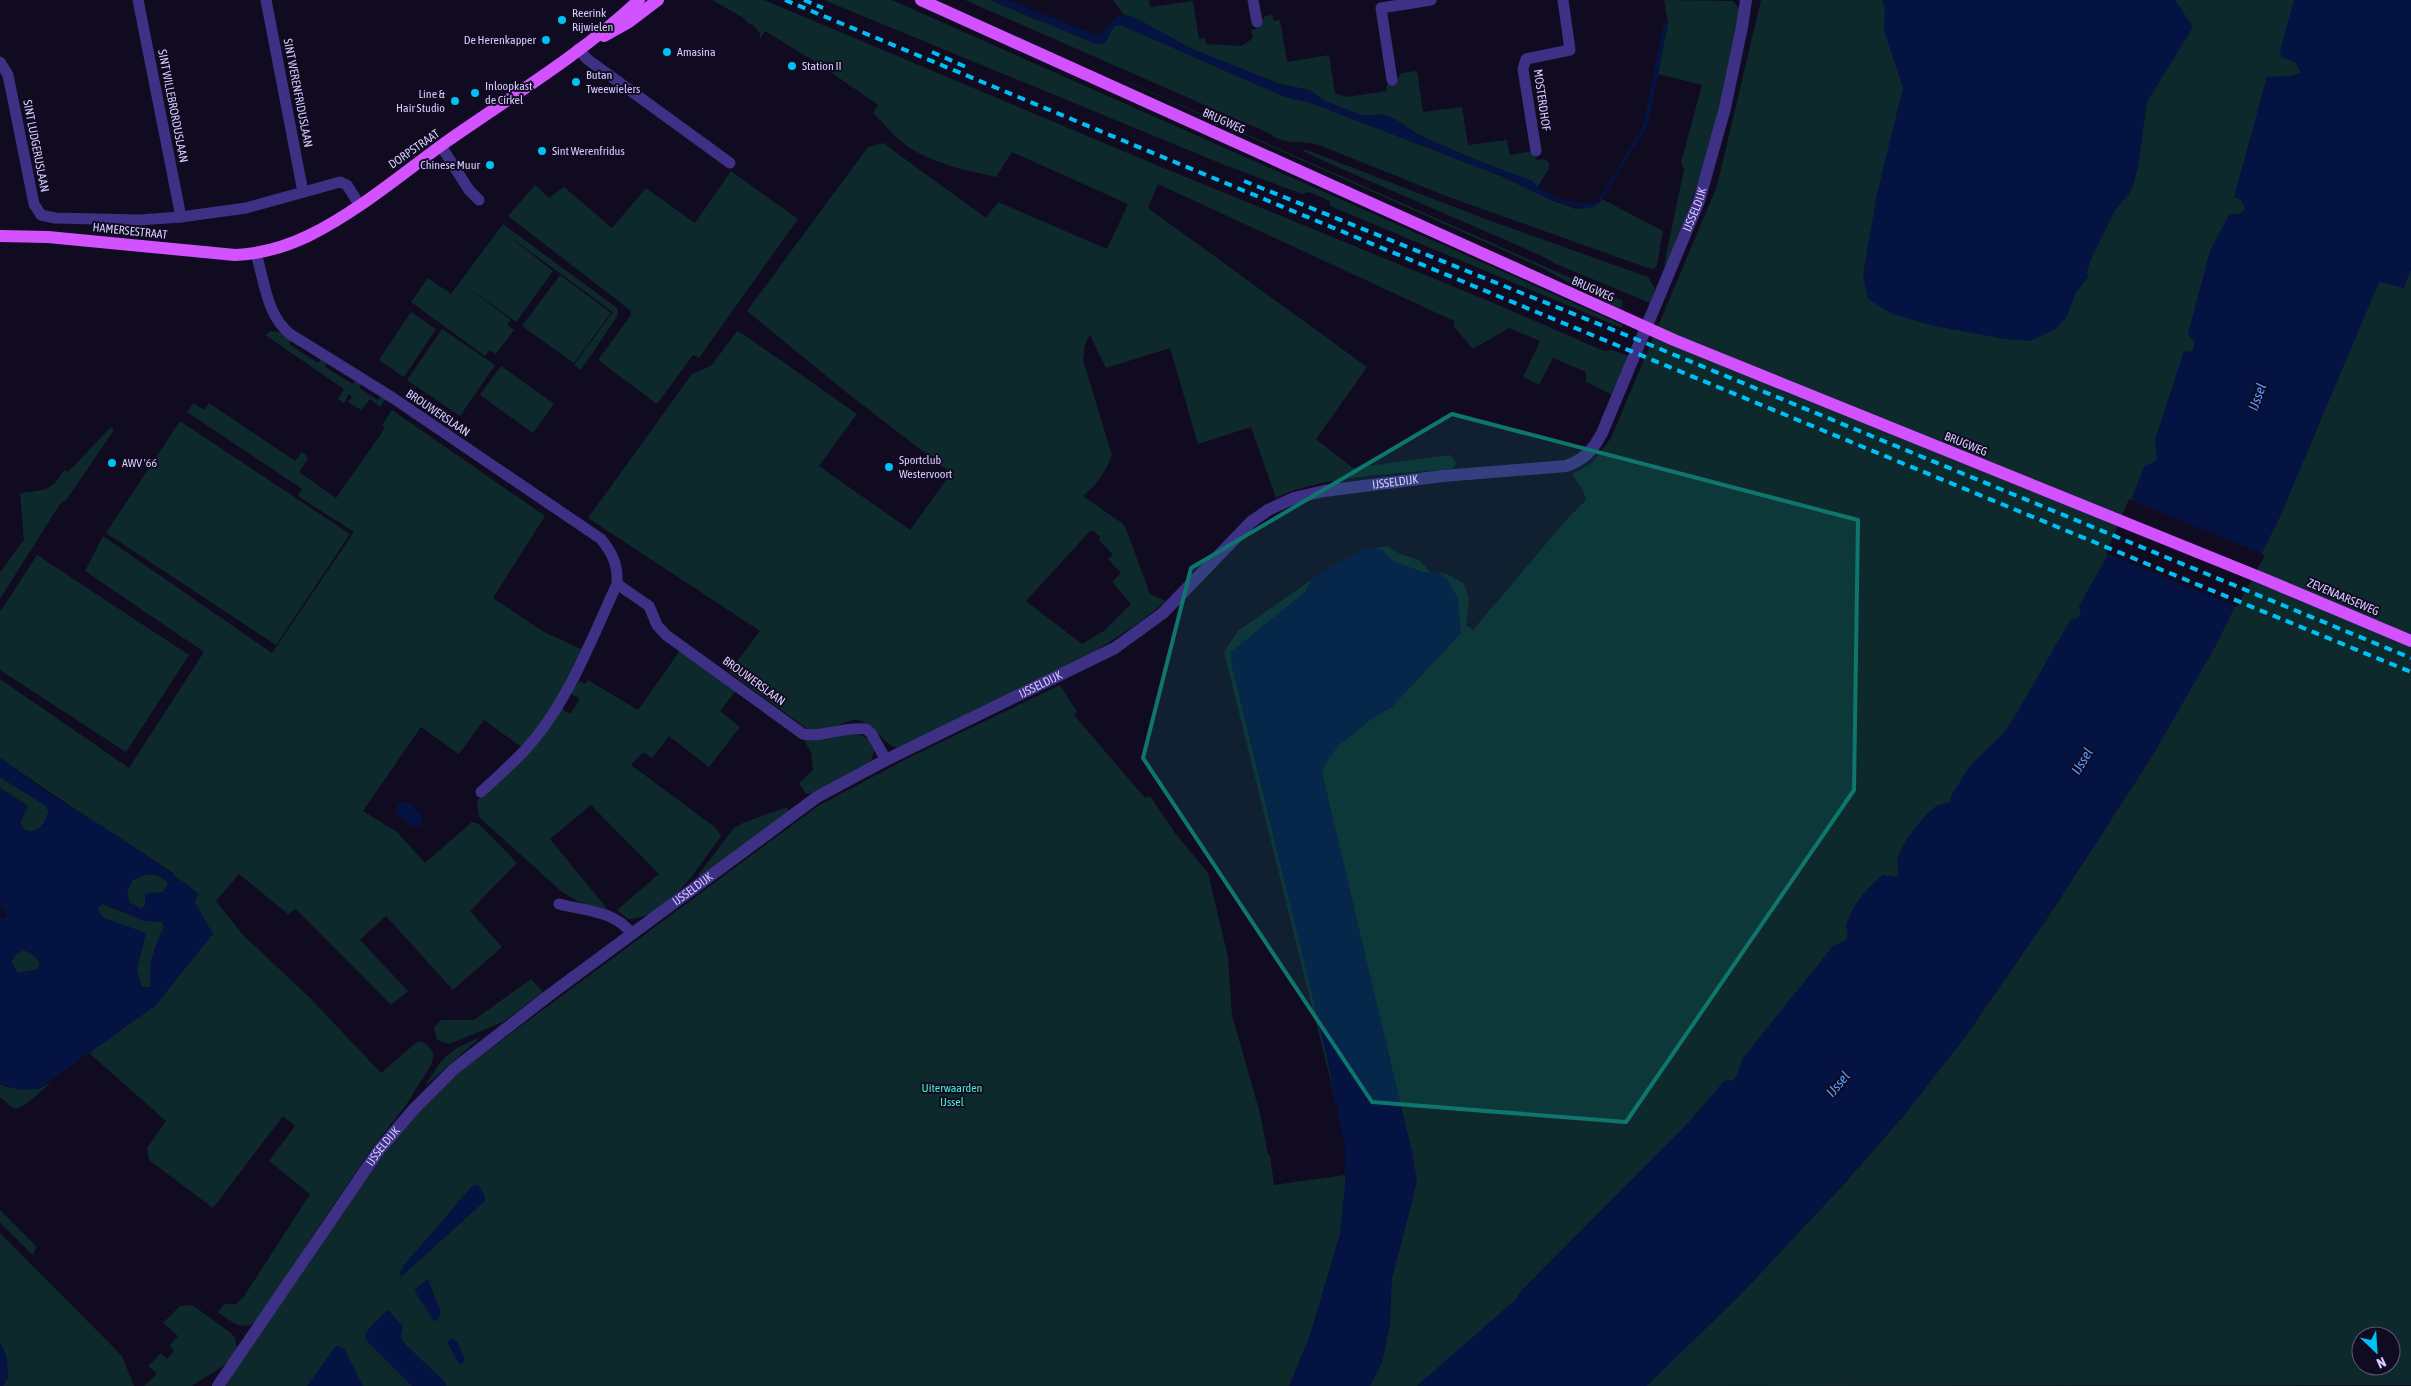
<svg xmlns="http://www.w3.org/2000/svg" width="2411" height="1386" font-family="'Asap Condensed',sans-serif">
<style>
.green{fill:#0d292c;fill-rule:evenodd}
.water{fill:#041341;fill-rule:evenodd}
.pier{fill:#110b21}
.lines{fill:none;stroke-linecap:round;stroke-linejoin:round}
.minor{stroke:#3e3185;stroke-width:11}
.tertiary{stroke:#3e3185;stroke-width:12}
.primary{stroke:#d252ff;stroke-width:12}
.rail{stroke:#00c1f6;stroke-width:4;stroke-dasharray:8 6;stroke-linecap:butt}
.marked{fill:#0f766e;fill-opacity:0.2;stroke:#0f766e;stroke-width:4;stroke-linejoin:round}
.poi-dot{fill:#00c1f6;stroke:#110b21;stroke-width:2}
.labels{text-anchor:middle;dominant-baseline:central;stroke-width:4;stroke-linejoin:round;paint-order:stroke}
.poi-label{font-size:12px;fill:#d7cbff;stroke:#110b21;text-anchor:start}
.street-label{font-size:12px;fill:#d7cbff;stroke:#110b21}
.park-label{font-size:12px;fill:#4cebd5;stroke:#110b21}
.water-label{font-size:14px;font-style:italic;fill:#599fff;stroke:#110b21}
</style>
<rect width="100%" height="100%" fill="#110b21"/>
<g class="green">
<path d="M712,0H764L1154,164L1491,302L1604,351L1613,350L1628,356L1613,395L1586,382V372L1553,358L1539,385L1523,377L1540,341L1509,328L1473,349L1454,327V321L1158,184L1148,208L1367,367L1316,439L1353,468L1450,455L1456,462L1453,469C1405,473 1317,476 1276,498L1251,427L1198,444L1170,348L1106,368L1090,335L1085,344L1083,360L1112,455C1106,472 1097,484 1083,496L1122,523L1126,529L1150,594L1166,601C1091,665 987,705 898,748C882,745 875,722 857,720C848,719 838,727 828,729C822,730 815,730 809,730L729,672L760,631L588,518L692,374L712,365L737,331L746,336L857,414L819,466L910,530L951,473L847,393L747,311L868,147L883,143L986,218L998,202L1107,249L1128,204L1012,152L996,177C965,170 929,163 903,143C892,134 883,122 873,113L878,105L822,66L765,31L760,39V33L753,25L749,24L742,17ZM1091,530L1100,536L1099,540L1113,555L1108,559L1121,573L1112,582L1131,604L1105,630L1082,644L1026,601Z"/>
<polygon points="824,0 892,0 1623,325 1622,328 1330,206 1330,201 1309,192 1302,194 1227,166"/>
<path d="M965,0H990L1040,21L1106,38L1114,25H1121L1285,97L1311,103L1501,176L1551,200L1576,209L1600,202L1602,199L1663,231L1657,265L1654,269L1648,268L1446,196L1319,145C1301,140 1289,145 1272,136L1273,135Z"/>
<polygon points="1113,0 1149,0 1150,7 1193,1 1199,39 1205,38 1206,44 1242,46 1253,38 1251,30 1256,29 1265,16 1272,15 1274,21 1280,20 1287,62 1329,55 1335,93 1347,97 1387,91 1386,85 1395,84 1401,73 1417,71 1423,112 1462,107 1468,145 1507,140 1510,155 1534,151 1536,160 1545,159 1549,163 1549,168 1537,188 1532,181 1487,165 1417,134 1395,119 1379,114 1368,116 1360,115 1327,102 1309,90 1280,84 1192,49 1137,19 1124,15"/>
<path d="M1664,0L1733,1L1740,10C1729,82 1709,156 1683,225C1678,238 1674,256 1664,266L1684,169L1681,163L1702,85L1658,74L1668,22Z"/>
<polygon points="1761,0 2325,0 2254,216 2158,461 2134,494 2114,544 2081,613 2019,716 1958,794 1910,873 1749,1069 1434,1386 225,1386 383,1155 415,1114 455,1075 818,806 910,757 1060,685 1077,712 1074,715 1145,798 1150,796 1175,833 1208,873 1228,957 1232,1015 1261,1117 1268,1155 1270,1155 1274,1185 1352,1174 1347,1147 1224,652 1238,631 1311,580 1366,550 1388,546 1400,554 1419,560 1430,572 1447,574 1463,583 1467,591 1469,601 1466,625 1473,630 1567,519 1586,500 1583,490 1572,474 1592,463 1611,438 1717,186"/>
<polygon points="984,18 1623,301 1622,307 1618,306 1625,312 1536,265"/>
<polygon points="1304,149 1488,220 1648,277 1655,289 1650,303 1556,264 1542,256 1326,162 1303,151"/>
<polygon points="731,171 798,219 699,358 693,355 657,404 598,360 631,315 630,310 508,216 535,185 549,198 564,187 612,228 646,188 695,223"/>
<path d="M2411,184V1385L1646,1386L1740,1295L1843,1185L1904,1115L1965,1037L2052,911L2154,753ZM2361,1336H2391V1366H2361Z"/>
<polygon points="503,224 617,308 618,315 581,370 574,365 613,312 502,231 553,271 516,322 463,284 511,320 507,325 514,330 496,354 490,350 485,356 411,302 428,278 451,294"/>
<polygon points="560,275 611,313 574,363 522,326"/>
<polygon points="411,312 436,329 404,377 379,360"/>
<polygon points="442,329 495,365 460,416 407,380"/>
<polygon points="271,331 279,332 291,340 289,344 318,363 321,360 327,364 325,367 353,384 355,381 361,384 359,388 378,400 381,397 385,399 373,419 380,407 370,399 361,410 348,402 352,397 349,394 344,403 338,399 344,389 265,335"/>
<polygon points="501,366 554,404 533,433 480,395"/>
<path d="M194,403L204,410L209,403L295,461L302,452L307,456L306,458L308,459L299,472L336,498L385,428L382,425L392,410L545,516L493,598L544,632L583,650L555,704L523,748L484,720L459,754L421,727L363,811L397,832L425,863L472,822L479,824L517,863L470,911L502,947L453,990L386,916L360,940L408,991L391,1005L296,909L288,914L239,874L216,901L243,935L309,997L381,1073L418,1041L425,1043L431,1049L434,1055L431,1065L406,1105L372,1148L311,1238L262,1314C246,1335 235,1324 218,1312L224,1304H236L243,1298L310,1194L269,1161L295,1126L283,1116L213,1208L149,1160L147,1148L166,1121L89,1053L156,1005L173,873C115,835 57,798 0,758V679L129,768L204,652L85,571L103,536L272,653L354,532L298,496L302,489L187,412Z"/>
<polygon points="180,421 350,534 276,645 106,533"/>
<path d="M111,427L114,430L67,499L60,504L0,599V572L24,540L20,493C43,490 52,492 64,470L68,472Z"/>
<polygon points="37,555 189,655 126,752 0,670 0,612"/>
<path d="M681,649L737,689L720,711L740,727L709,767L669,736L652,758L643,752L631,765L716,828L721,836C699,865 670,918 628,919L617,910L659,874L591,805L550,839L609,911L605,912L577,901L561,891L479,817L477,801L559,707L570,714L580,699L570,693L580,681L585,684L588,680L638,710Z"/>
<polygon points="856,733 868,739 874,750 871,762 812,793 806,794 799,783 813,770 811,753 804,739 820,740"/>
<path d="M0,777L45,805L49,811C46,823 34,839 21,827L20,823L28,806L0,788Z"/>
<polygon points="787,807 788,811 700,877 698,875 734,828 743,823"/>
<path d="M142,875C152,874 164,874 168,885L163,892L151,894L145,906L141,909L129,902L127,891L133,880Z"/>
<path d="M102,904L147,921L162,922L164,927C154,949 149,962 151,987H141L137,969L145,933L103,918L97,908Z"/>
<path d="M23,950C31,952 35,956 40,963L39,969L18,973L11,962L15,955Z"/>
<polygon points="531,979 543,992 503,1022 449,1044 437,1040 434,1027 441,1020 474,1020"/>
<path d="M481,1037L425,1086C444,1055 447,1051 481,1037Z"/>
<path d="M53,1081C45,1087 22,1112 13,1108C8,1105 4,1100 0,1097V1084L5,1087L39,1089Z"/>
<polygon points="0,1210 36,1246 33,1255 0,1223"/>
<polygon points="0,1233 122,1356 134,1386 3,1386 8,1377 0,1342"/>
<polygon points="186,1305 194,1306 232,1334 235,1338 237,1350 226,1364 192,1386 144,1386 157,1374 148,1366 161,1353 167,1359 174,1351 170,1346 178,1336 163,1323 179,1307"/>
</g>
<g class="water">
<path d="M991,0H1008L1099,36C1111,28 1109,12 1131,16L1192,49L1280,84L1309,90L1327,102L1360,115H1385L1395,119L1417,134L1451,150L1532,181C1544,196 1579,208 1598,201L1643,126L1664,22H1668L1649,120L1645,130L1600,202L1594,207L1583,209L1551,200L1501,176L1311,103L1285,97L1121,25L1114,26L1105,43L1096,44Z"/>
<polygon points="1882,0 2175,0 2193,27 2147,102 2138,167 2134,183 2129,194 2115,210 2091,259 2087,271 2088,277 2076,292 2066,318 2054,330 2029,341 2005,339 1934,326 1892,314 1868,299 1863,275 1877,194 1903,88 1884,30 1885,8"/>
<path d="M2294,0H2411V269L2404,288L2379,282L2279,519L2215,647L2154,753L2052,911L1965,1037L1904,1115L1843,1185L1740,1295L1646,1386H1417L1515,1300L1522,1290L1687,1124L1724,1081L1733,1080L1736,1077L1743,1058L1833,946C1837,944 1845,942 1847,938C1849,934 1845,928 1847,923C1854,903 1867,887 1883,875L1896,877L1899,874L1897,859L1906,840L1923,818L1936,806L1950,802L1952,794L1970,766L2002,735L2015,716L2071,619L2078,618L2081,613L2079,606L2114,544L2144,467L2157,460L2155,440L2184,351L2192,352L2195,342L2188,334L2210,251L2229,215L2242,213L2245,209L2241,200L2234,197L2267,77L2290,76L2301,73L2295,62L2281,57L2280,51Z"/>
<polygon points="1368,547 1383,550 1393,561 1423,572 1439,573 1448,580 1458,599 1461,633 1392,707 1373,718 1338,746 1326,763 1322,772 1413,1156 1417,1182 1392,1279 1390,1324 1382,1363 1370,1386 1289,1386 1310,1335 1340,1234 1345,1184 1345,1149 1326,1053 1232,667 1231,652 1305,592 1313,577"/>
<path d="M0,758C22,773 43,791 66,804C112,832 157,861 199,894L195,902L213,934L156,1005L39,1089L21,1090L0,1084V918H4L6,915L0,904V788L28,807L20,823L25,830C38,835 46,822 49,811L45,805L0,777ZM147,874C156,875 166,875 168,885L163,892L145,894V906L141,909L129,902L127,891L133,880ZM102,904L114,907L140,920L162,922L164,927C152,953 150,959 150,987H141L137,969L146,933L103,918L97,908ZM23,950C31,952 35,956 40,963L39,969L18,973L11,962L15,955Z"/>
<path d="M403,802C414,802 424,816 421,826H413L396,813L397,806Z"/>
<polygon points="478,1185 485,1196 485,1201 401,1277 400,1272 404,1265 472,1186"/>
<polygon points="428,1279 441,1312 438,1320 434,1321 414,1290"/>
<polygon points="386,1311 389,1311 403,1326 401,1336 402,1341 446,1383 446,1386 412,1386 368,1342 365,1336 367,1331"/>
<polygon points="453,1338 458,1343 465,1360 461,1364 459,1364 447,1342"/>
<path d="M0,1342C8,1355 11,1373 3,1386H0Z"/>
<polygon points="336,1346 344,1348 363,1386 307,1386"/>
</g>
<polygon class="pier" points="2129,499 2265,555 2237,607 2106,553"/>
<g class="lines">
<g class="minor">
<polyline points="138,0 181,217"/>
<polyline points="266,0 303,192"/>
<polyline points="1253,0 1257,22"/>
<polyline points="578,49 587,59 730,163"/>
<polyline points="0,62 8,75 34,204 41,215 55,218 139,220 181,217 246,208 340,182 347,185 359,204"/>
<polyline points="1392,80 1381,8 1431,0"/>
<polyline points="441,146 469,190 479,200"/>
<polyline points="1536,151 1523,69 1526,59 1570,50 1563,0"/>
<path d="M256,254C265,282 266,314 290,334L393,398L601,539C613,554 618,565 617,584L649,606L657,625L666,635L803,734C824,738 844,726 866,729L871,733L886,760"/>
<path d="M481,792C496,778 512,764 526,749C568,703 591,640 617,584"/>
<path d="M559,904C585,911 614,910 632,934"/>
</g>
<path class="tertiary" id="s1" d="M218,1386L379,1150L414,1109L454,1069L548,996L817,797L886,760L1115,648L1163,613L1251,522L1268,510L1294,498L1324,491L1443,476L1566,466C1584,460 1593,450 1602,433L1699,201L1725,108L1742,27L1746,0"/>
<g class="primary">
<polyline points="921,0 1674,340 2264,579 2411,641"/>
<polyline points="604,36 629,22 658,0"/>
<path d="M0,236L48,237L235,255C260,254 285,247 308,236C356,213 403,173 446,142C510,97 582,54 639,0"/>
</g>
<g class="rail">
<path d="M785,0C1326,225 1868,450 2411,672"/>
<polyline points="804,0 823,8"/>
<polyline points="932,52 966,67"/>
<polyline points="1244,181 1648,344 2411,658"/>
</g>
</g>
<path class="marked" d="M1452,414L1858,520L1854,790L1626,1122L1372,1102L1143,758L1191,568Z"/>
<g class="poi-dot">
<circle cx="562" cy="20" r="5"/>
<circle cx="546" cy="40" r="5"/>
<circle cx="667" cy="52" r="5"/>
<circle cx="792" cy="66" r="5"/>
<circle cx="576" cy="82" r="5"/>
<circle cx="475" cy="93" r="5"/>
<circle cx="455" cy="101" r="5"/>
<circle cx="542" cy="151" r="5"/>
<circle cx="490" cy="165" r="5"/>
<circle cx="112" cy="463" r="5"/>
<circle cx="889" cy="467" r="5"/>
</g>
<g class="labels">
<g class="poi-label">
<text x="572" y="13">Reerink<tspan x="572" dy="14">Rijwielen</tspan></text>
<text x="536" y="40" text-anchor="end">De Herenkapper</text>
<text x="677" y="52">Amasina</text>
<text x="802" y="66">Station II</text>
<text x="586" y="75">Butan<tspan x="586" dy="14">Tweewielers</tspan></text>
<text x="485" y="86">Inloopkast<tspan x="485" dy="14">de Cirkel</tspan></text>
<text x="445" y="94" text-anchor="end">Line &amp;<tspan x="445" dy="14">Hair Studio</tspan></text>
<text x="552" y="151">Sint Werenfridus</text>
<text x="480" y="165" text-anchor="end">Chinese Muur</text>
<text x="899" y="460">Sportclub<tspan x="899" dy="14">Westervoort</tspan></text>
<text x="122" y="463">AWV '66</text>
</g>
<g class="street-label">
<text transform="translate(298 93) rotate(79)">SINT WERENFRIDUSLAAN</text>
<text transform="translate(1542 100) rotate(82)">MOSTERDHOF</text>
<text transform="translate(173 106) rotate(79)">SINT WILLEBRORDUSLAAN</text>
<text transform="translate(1224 121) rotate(24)">BRUGWEG</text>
<text transform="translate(36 146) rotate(79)">SINT LUDGERUSLAAN</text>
<text transform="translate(414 149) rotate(-35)">DORPSTRAAT</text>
<text stroke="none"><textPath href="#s1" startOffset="1985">IJSSELDIJK</textPath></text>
<text transform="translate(130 231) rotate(6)">HAMERSESTRAAT</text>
<text transform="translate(1593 289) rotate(24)">BRUGWEG</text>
<text transform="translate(438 413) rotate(34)">BROUWERSLAAN</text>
<text transform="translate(1966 444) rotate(22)">BRUGWEG</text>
<text stroke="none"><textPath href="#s1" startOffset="1521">IJSSELDIJK</textPath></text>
<text transform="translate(2343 597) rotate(23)">ZEVENAARSEWEG</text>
<text transform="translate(754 681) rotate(36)">BROUWERSLAAN</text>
<text stroke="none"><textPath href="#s1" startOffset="1100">IJSSELDIJK</textPath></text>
<text stroke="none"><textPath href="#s1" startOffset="695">IJSSELDIJK</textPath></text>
<text stroke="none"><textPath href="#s1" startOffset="291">IJSSELDIJK</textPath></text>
</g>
<g class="park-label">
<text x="952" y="1088">Uiterwaarden<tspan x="952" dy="14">IJssel</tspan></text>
</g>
<g class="water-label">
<text transform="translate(2257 397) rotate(-70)">IJssel</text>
<text transform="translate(2082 761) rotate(-59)">IJssel</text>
<text transform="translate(1838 1084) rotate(-50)">IJssel</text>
</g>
</g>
<g transform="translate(2376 1351) rotate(155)"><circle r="24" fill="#110b21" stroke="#60587a"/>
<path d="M0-4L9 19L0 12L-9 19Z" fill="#00c1f6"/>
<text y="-8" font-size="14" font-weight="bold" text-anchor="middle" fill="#d7cbff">N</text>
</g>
</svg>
